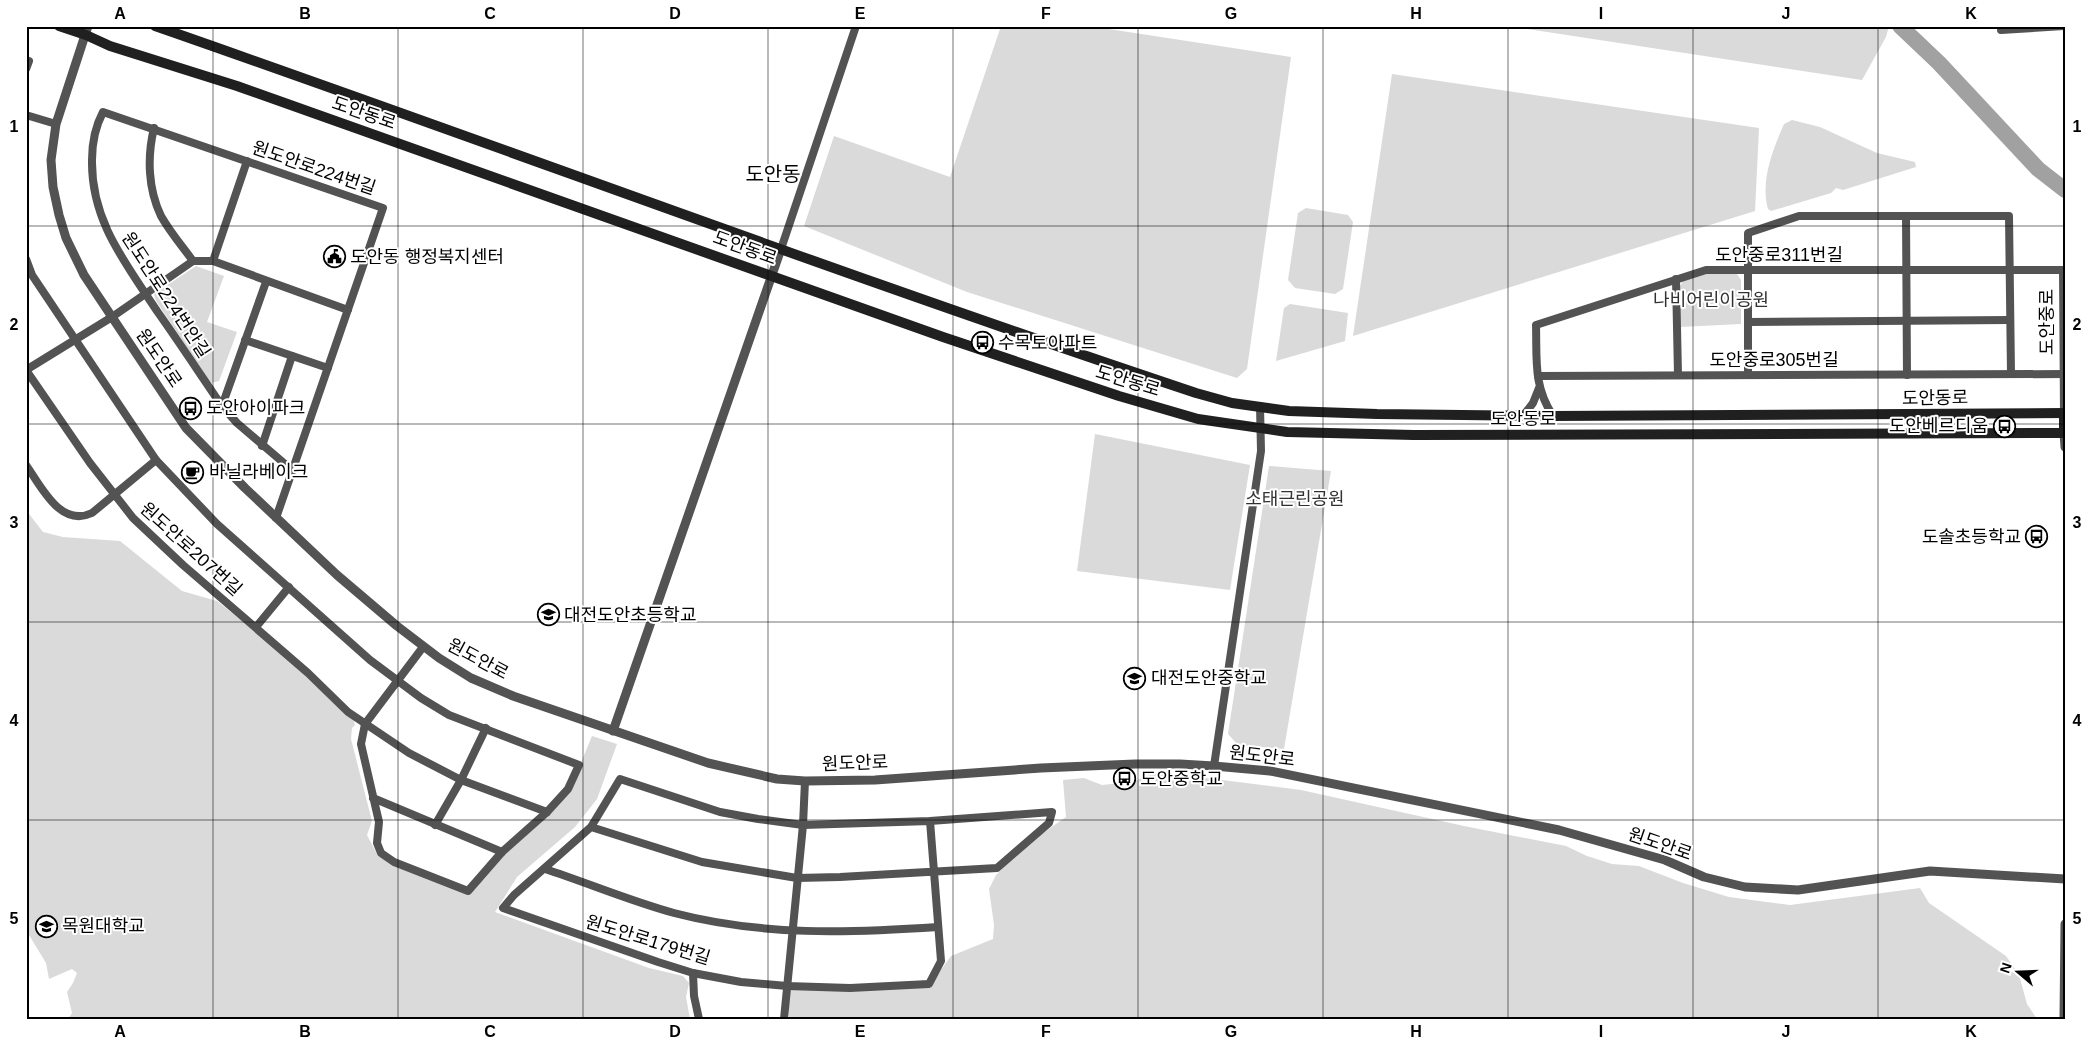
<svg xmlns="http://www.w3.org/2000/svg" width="2091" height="1045" font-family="Arial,'Noto Sans KR',sans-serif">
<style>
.green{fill:#dadada}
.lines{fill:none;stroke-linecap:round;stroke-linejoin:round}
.river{stroke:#a1a1a1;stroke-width:16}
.minor{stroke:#535353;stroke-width:8}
.tertiary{stroke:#535353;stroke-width:9}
.secondary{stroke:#202020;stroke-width:10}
.grid{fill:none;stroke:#000;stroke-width:1;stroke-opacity:0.55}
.labels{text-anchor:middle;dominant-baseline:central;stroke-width:4;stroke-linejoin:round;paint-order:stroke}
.street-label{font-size:18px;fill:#000;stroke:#fff}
.poi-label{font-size:18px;fill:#000;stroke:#fff;text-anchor:start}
.park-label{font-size:18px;fill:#313131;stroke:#fff}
.quarter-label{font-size:20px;fill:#000;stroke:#fff}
.neatline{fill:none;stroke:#000;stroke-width:2}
.grid-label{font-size:16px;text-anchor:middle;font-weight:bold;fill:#000}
</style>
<rect width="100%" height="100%" fill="#fff"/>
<g class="green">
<polygon points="1001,26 1089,26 1291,57 1247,369 1237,378 967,292 804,226 834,136 950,177"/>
<polygon points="1507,26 1889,26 1886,37 1862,80"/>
<polygon points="1392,74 1759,128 1755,211 1353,336"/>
<path d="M1792,120L1820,127L1877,153L1915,162L1916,167L1843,190L1836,188L1831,193L1771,211L1768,209C1760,181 1773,149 1784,124Z"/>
<polygon points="1306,208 1348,215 1353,222 1343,289 1335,294 1295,288 1288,280 1298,213"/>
<polygon points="196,266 224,276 207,322 237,332 219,381 211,383 156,301 154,294"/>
<polygon points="1706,274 1737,274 1741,280 1741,324 1680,327 1680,286 1683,281"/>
<polygon points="1290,304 1348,313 1345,341 1276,361 1284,308"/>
<polygon points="1095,434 1250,465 1230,590 1077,571"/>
<polygon points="1269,466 1331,471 1284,749 1238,745 1228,734"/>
<polygon points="26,510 43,532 63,537 120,541 182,591 217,601 302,669 353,717 355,725 352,728 351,739 372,821 367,835 378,856 470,891 484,875 570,789 592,736 617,744 597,799 575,827 517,877 495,912 649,968 683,976 689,983 686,997 690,1019 68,1019 72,1013 67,992 73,983 77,973 72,969 49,979 46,963 26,930"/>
<polygon points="1158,772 1301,790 1464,826 1566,846 1587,856 1612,864 1639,866 1683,883 1729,897 1790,905 1920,888 1929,903 2006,956 2019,975 2027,1004 2037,1019 789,1019 789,992 794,988 860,987 928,980 930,985 951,956 993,939 994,925 989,889 996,875 1026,845 1066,817 1063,780 1084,778 1102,785 1132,782"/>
</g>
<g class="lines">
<polyline class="river" points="1900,26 1939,63 2038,169 2065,190"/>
<g class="minor">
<polyline points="2001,30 2064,26"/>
<polyline points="26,60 29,61 26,69"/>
<polyline points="26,115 56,124"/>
<path d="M154,128C147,157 148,189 161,216C170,232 182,246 193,261H213L348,310"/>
<polyline points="1906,216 1907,375"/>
<polyline points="781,249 856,26"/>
<polyline points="26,259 32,275 156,460 217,524 370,660 421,698 449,715 579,765 568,789 547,812 502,852 468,891 394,862 381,853 377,843 379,822 361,744 365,724 423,647"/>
<polyline points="213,261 247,161"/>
<polyline points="2063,270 2064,413"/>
<polyline points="1676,279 1678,375"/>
<polyline points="1748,322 2010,320"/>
<polyline points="245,340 328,368"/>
<polyline points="26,370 90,463 133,518 183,565 308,673 348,712 409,753 461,780 547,812"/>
<polyline points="26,370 112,317 193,261"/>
<polyline points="1748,375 1748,233 1799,216 2009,216 2011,374"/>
<polyline points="1538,376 2065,374"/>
<polyline points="222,406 266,282"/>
<polyline points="1523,416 1533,403 1539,388"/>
<path d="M1553,416C1533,386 1537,359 1536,325L1706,270H2065"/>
<polyline points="262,446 292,356"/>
<path d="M26,465C41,486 60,528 92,513L156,460"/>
<path d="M276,518L383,208L103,112C95,127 92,143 92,160C91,221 125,262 157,311C179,342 200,374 222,406L237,423L292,470"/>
<polyline points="256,627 289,587"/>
<polyline points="1214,766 1261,451 1260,406"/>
<polyline points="373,798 502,852"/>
<polyline points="435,825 461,780 486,728"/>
<polyline points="591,827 702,862 797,878 840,877 997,868 1049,823 1052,812 930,821 803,825 758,819 720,812 620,779 591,827 514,895 503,908 658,962 693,973 741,982 787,986 850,988 929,984 941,961 930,821"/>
<path d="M545,869C588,883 630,901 674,913C762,936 849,933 938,927"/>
<polyline points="693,973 694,996 699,1019"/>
<polyline points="784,1019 803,825 805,781"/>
</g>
<g class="tertiary">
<polyline points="88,26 56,124 51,160 53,187 59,215 66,238 84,275 186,428 245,488 337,575 397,626 439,658 471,678 513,696 708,763 777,779 805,781 875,780 1041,768 1135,764 1180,764 1214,766 1270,771 1559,830 1665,860 1704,877 1745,887 1798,890 1930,871 2065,879"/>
<polyline points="2064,433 2065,447"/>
<polyline points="613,731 781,249"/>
<polyline points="2064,1019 2065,924"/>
</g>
<g class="secondary">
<polyline points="59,26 86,35 110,46 237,86 943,337 1119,396 1198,419 1287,432 1414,435 2065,433"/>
<path d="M155,26C503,147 847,277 1196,393L1232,403L1289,411L1377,414L1553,416L2065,413"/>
<polyline points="2064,413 2064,433"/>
</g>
</g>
<path class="grid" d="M213,26V1019M398,26V1019M583,26V1019M768,26V1019M953,26V1019M1138,26V1019M1323,26V1019M1508,26V1019M1693,26V1019M1878,26V1019M26,226H2065M26,424H2065M26,622H2065M26,820H2065"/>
<defs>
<symbol id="civic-ring" viewBox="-11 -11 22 22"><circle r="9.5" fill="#fff" stroke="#000" stroke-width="1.5"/><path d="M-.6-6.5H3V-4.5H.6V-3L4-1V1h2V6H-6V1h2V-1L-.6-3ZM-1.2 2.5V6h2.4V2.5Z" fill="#000"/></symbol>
<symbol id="bus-ring" viewBox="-11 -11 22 22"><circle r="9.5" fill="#fff" stroke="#000" stroke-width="1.5"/><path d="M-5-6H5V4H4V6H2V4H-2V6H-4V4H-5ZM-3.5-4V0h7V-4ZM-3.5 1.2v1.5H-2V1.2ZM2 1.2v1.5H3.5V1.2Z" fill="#000"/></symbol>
<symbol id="cafe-ring" viewBox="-11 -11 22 22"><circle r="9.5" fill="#fff" stroke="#000" stroke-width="1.5"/><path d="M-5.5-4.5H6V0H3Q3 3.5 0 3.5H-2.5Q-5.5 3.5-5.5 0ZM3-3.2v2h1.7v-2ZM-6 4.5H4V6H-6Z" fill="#000"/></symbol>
<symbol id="school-ring" viewBox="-11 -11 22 22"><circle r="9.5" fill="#fff" stroke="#000" stroke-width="1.5"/><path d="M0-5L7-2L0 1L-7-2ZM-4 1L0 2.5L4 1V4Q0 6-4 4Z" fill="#000"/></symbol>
<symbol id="university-ring" viewBox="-11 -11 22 22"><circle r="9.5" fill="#fff" stroke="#000" stroke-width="1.5"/><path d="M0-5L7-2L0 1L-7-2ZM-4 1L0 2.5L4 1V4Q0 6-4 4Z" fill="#000"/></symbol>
</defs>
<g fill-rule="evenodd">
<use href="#civic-ring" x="322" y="244" width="25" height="25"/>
<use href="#bus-ring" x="970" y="330" width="25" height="25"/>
<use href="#bus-ring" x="178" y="396" width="25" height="25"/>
<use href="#bus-ring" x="1992" y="414" width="25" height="25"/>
<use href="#cafe-ring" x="180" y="460" width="25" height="25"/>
<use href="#bus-ring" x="2024" y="524" width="25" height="25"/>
<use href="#school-ring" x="536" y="602" width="25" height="25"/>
<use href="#school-ring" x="1122" y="666" width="25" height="25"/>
<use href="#bus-ring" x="1112" y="766" width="25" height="25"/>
<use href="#university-ring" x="34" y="914" width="25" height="25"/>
</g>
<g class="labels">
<g class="street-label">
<text transform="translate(364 113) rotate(19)">도안동로</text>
<text transform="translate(314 168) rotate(19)">원도안로224번길</text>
<text transform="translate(745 248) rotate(20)">도안동로</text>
<text x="1779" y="255">도안중로311번길</text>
<text transform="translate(166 295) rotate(57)">원도안로224번안길</text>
<text transform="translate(2047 322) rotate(-90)">도안중로</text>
<text transform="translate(159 358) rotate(56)">원도안로</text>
<text x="1774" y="360">도안중로305번길</text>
<text transform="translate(1128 381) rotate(17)">도안동로</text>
<text transform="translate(1935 398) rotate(-1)">도안동로</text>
<text x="1523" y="419">도안동로</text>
<text transform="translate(191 549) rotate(42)">원도안로207번길</text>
<text transform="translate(478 659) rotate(28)">원도안로</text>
<text transform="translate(1262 756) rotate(7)">원도안로</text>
<text transform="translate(855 763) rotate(-2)">원도안로</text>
<text transform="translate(1660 844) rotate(19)">원도안로</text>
<text transform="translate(648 940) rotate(17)">원도안로179번길</text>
</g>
<g class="poi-label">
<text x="350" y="257">도안동 행정복지센터</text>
<text x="998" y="343">수목토아파트</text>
<text x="206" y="408">도안아이파크</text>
<text x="1988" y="426" text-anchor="end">도안베르디움</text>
<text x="209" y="472">바닐라베이크</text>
<text x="2021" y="537" text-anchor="end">도솔초등학교</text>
<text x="564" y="615">대전도안초등학교</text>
<text x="1151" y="678">대전도안중학교</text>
<text x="1140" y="779">도안중학교</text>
<text x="62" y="926">목원대학교</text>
</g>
<g class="park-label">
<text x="1711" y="300">나비어린이공원</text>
<text x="1295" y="499">소태근린공원</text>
</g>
<g class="quarter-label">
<text x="773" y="174">도안동</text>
</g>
</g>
<rect width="2091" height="1045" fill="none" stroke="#ffffff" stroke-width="55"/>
<g transform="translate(2018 972) rotate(289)" stroke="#ffffff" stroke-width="4" paint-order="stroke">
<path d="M0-4L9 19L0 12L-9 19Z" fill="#000000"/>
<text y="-8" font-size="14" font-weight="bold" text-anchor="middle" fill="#000000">N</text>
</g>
<rect x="28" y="28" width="2036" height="990" class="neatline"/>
<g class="grid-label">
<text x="120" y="19">A</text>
<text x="305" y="19">B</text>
<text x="490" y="19">C</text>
<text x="675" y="19">D</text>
<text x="860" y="19">E</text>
<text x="1046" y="19">F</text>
<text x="1231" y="19">G</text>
<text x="1416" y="19">H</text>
<text x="1601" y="19">I</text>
<text x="1786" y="19">J</text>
<text x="1971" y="19">K</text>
<text x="14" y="132">1</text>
<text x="2077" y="132">1</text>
<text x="14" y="330">2</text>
<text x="2077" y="330">2</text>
<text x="14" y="528">3</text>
<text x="2077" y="528">3</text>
<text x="14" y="726">4</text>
<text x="2077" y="726">4</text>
<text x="14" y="924">5</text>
<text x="2077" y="924">5</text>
<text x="120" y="1037">A</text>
<text x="305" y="1037">B</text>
<text x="490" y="1037">C</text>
<text x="675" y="1037">D</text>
<text x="860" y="1037">E</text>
<text x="1046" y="1037">F</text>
<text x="1231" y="1037">G</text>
<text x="1416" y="1037">H</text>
<text x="1601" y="1037">I</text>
<text x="1786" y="1037">J</text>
<text x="1971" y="1037">K</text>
</g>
</svg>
